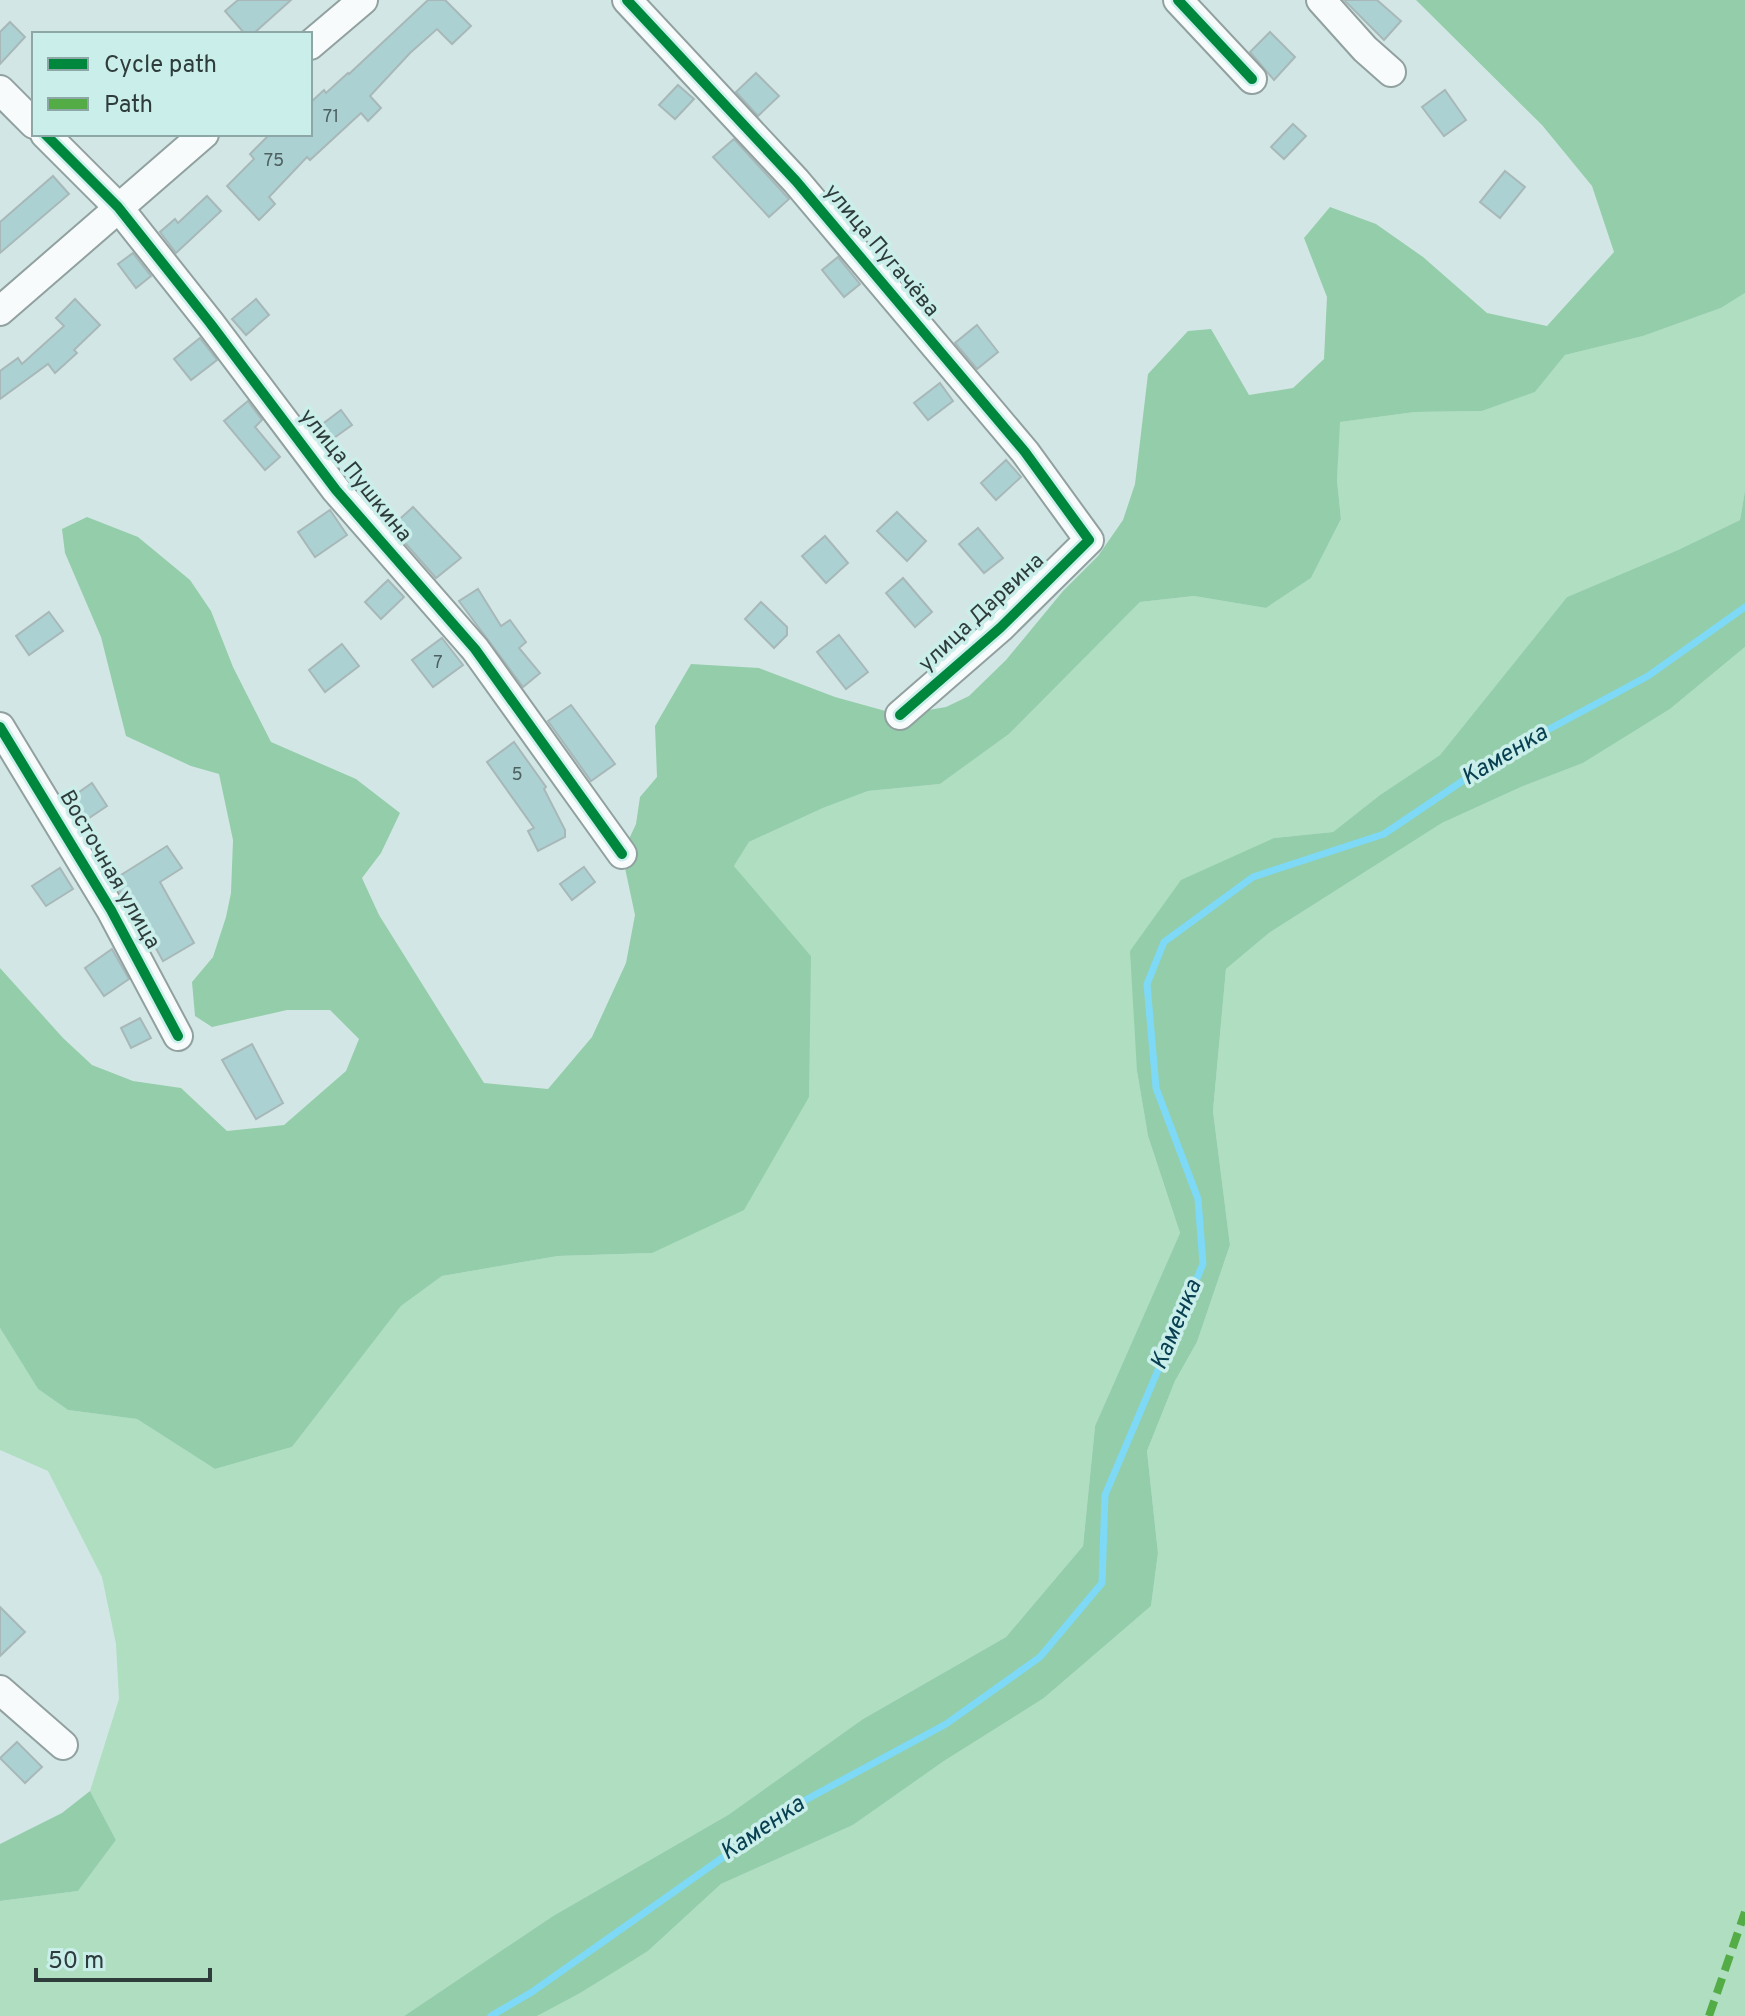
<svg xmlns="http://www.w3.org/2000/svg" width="1745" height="2016" font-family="Overpass,sans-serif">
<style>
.green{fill:#afdec1}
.forest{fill:#94cdaa}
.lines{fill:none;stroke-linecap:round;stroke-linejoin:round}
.stream{stroke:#7dd9f6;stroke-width:7}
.building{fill:#acd1d3;stroke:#a8b8b8;stroke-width:2}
.street-casing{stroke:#91a19f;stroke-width:32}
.street{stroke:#f8fbfb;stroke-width:28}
.quiet{stroke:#54ac46;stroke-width:8;stroke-dasharray:16 8;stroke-linecap:butt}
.cycleway-casing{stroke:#caefeb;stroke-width:15}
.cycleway{stroke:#00873e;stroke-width:10}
.labels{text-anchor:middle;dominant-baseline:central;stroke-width:7;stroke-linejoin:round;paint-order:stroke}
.number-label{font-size:18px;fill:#4e6161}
.street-label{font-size:22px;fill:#2e3c3b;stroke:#caefeb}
.water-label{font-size:24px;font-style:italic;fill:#084051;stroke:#caefeb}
</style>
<rect width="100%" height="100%" fill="#d2e7e5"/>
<g class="green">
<polygon points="1745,293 1745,491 1740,520 1678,550 1567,597 1440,755 1380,795 1333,832 1274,838 1137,1071 1148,1136 1180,1233 1095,1426 1083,1546 1006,1637 863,1719 728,1815 553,1916 404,2016 0,2016 0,1901 78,1891 116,1840 90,1791 119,1699 116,1644 102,1577 48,1471 0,1450 0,1328 38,1389 68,1410 137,1419 215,1469 292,1447 401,1306 442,1276 558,1256 652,1253 811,956 734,866 749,842 823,808 868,791 940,784 1009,734 1140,602 1194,596 1266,608 1311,578 1341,519 1337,480 1339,422 1415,412 1482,411 1535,392 1565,355 1643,336 1721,308"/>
<polygon points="1745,647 1745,2016 537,2016 648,1951 721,1884 853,1825 944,1761 1044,1698 1151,1606 1158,1553 1147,1451 1175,1381 1197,1342 1230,1245 1213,1111 1226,969 1269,933 1442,823 1521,787 1583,763 1670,709"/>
</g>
<g class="forest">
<polygon points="1416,0 1745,0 1745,293 1721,308 1643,336 1565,355 1535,392 1482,411 1415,412 1340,422 1337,480 1341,519 1311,578 1266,608 1194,596 1140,602 1009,734 940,784 868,791 823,808 749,842 734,866 811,956 809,1097 744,1210 652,1253 558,1256 442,1276 401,1306 292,1447 215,1469 137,1419 68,1410 38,1389 0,1328 0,968 63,1038 92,1065 133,1081 181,1088 227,1131 284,1125 346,1071 359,1039 330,1010 287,1010 212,1027 195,1016 192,982 213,957 226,917 231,893 233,840 219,774 191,766 126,736 101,637 65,553 62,529 87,517 138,537 190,580 211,611 233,667 271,742 356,779 400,813 381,853 362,878 379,915 484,1083 548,1089 592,1037 626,963 635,915 622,854 636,824 640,797 657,777 655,726 691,664 759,668 835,697 900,715 946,707 969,696 1006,660 1063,591 1098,556 1123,520 1135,484 1148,374 1188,331 1211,329 1249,395 1293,388 1324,359 1327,297 1304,238 1330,207 1376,224 1423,257 1487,313 1547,326 1614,252 1592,186 1542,125"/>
<polygon points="1745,491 1745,647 1670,709 1583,763 1521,787 1442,823 1269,933 1226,969 1213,1111 1230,1245 1197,1342 1175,1381 1147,1451 1158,1553 1151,1606 1044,1698 944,1761 853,1825 721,1884 648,1951 580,1993 537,2016 404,2016 553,1916 728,1815 863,1719 1006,1637 1083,1546 1095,1426 1180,1233 1148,1136 1137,1071 1130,951 1181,880 1274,838 1333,832 1380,795 1440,755 1567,597 1678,550 1740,520"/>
<polygon points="90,1791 116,1840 78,1891 0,1901 0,1844 62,1813"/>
</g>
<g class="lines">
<polyline class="stream" points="491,2016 532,1992 800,1803 946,1724 1040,1657 1102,1583 1105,1495 1203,1264 1198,1199 1156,1088 1147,984 1164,942 1253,877 1384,834 1501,755 1648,676 1745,607"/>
</g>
<g class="building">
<polygon points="238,0 291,0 253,34 245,34 225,11"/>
<polygon points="428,0 445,0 471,26 452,44 437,29 410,53 370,96 381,108 368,121 361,113 310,160 307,157 269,197 275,204 259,220 227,186 254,159 250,154 270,134 310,134 310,103 324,90 326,93 348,73 349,74"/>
<polygon points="1344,0 1377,0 1401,21 1384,40"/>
<polygon points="10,22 25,37 0,64 0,32"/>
<polygon points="1270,32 1295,57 1274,80 1250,52"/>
<polygon points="756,73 779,96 758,116 736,92"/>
<polygon points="678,85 694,99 675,119 659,105"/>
<polygon points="1445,90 1466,120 1444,136 1422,107"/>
<polygon points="1293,124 1306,136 1284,159 1271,147"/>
<polygon points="734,139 789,199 769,217 713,157"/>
<polygon points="1505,171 1525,187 1500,218 1480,202"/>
<polygon points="53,176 69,194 0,253 0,222"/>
<polygon points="207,196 221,211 176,253 160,232 175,219 178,223"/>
<polygon points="133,253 151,276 136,288 118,264"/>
<polygon points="838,257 860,284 844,297 822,270"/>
<polygon points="75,299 100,325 74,350 77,353 55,373 48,364 0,399 0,371 18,358 22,364 64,326 56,318"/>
<polygon points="256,299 269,315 246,335 232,319"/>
<polygon points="977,325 998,352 977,369 955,343"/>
<polygon points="200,338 217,360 191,380 174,359"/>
<polygon points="940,383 953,401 928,420 914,403"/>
<polygon points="248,401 262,420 255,427 280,457 265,470 224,421"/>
<polygon points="341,410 352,425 327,443 316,429"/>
<polygon points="1006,460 1021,477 996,500 981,483"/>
<polygon points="413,507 461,558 436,578 391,527"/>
<polygon points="330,510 347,535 315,557 298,532"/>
<polygon points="897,512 926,541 907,561 877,531"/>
<polygon points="978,528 1003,558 984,573 959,544"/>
<polygon points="825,536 848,563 826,583 802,556"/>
<polygon points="903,578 932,612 915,627 886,593"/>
<polygon points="388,580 404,597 381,619 365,602"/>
<polygon points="478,589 501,626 510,620 526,642 519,648 540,673 523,687 459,601"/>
<polygon points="761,602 787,627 787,635 774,648 745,619"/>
<polygon points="49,612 63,631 29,655 16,636"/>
<polygon points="839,635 868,672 846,689 817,652"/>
<polygon points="442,638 463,665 433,687 412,660"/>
<polygon points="342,644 359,666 325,692 309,670"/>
<polygon points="571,705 615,764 591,781 548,721"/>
<polygon points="514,742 546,787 544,789 565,830 565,837 538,851 528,831 534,828 487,762"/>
<polygon points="92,783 107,806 80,824 65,802"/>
<polygon points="167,846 182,868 160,882 194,943 163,961 130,901 127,903 113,880"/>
<polygon points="584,867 595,882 572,900 560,884"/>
<polygon points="60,868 73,889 46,906 32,886"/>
<polygon points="112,949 129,979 104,996 85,968"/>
<polygon points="140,1018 151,1038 131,1048 121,1028"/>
<polygon points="252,1044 283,1103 256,1119 222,1060"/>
<polygon points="0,1607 25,1632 0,1656"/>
<polygon points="17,1742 42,1767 25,1783 0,1758"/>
</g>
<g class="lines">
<defs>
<g id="street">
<polyline points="627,0 796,181 1025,452 1089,540 1000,628 900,715"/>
<polyline points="1178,0 1252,79"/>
<polyline points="1321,0 1365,49 1391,72"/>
<polyline points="310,45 363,0"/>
<polyline points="0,90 34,124"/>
<polyline points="45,134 118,207 210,323 336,490 475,649 622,854"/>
<polyline points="0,311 204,134"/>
<polyline points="0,727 111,910 178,1036"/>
<polyline points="0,1690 63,1745"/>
</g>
</defs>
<use href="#street" class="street-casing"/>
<use href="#street" class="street"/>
<polyline class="quiet" points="1709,2016 1745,1912"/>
<defs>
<g id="cycleway">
<polyline points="627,0 796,181 1025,452 1089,540 1000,628 900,715"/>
<polyline points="1178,0 1252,79"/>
<polyline points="45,134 118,207 210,323 336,490 475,649 622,854"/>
<polyline points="0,727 111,910 178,1036"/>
</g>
</defs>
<use href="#cycleway" class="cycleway-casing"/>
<use href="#cycleway" class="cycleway"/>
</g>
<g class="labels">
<g class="number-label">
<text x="331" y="117">71</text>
<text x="274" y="161">75</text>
<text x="438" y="663">7</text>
<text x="517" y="775">5</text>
</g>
<g class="street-label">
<text transform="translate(881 251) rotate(50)">улица Пугачёва</text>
<text transform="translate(355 476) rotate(51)">улица Пушкина</text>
<text transform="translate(982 613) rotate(-43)">улица Дарвина</text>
<text transform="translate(109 870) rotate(60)">Восточная улица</text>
</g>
<g class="water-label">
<text transform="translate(1505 756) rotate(-31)">Каменка</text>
<text transform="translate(1177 1325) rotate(-67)">Каменка</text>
<text transform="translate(763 1829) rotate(-34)">Каменка</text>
</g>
</g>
<rect x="32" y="32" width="280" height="104" fill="#caefeb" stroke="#8ca7a5" stroke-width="2"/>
<rect x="48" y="58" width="40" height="12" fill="#00873e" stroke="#8ca7a5" stroke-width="2"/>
<text x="104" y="72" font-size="24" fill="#2e3c3b">Cycle path</text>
<rect x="48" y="98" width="40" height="12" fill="#54ac46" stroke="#8ca7a5" stroke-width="2"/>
<text x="104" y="112" font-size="24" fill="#2e3c3b">Path</text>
<path d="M36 1968v12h174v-12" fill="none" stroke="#2e3c3b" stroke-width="4"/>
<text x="48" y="1968" font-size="24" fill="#2e3c3b" stroke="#caefeb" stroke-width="6" paint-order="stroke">50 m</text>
</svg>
